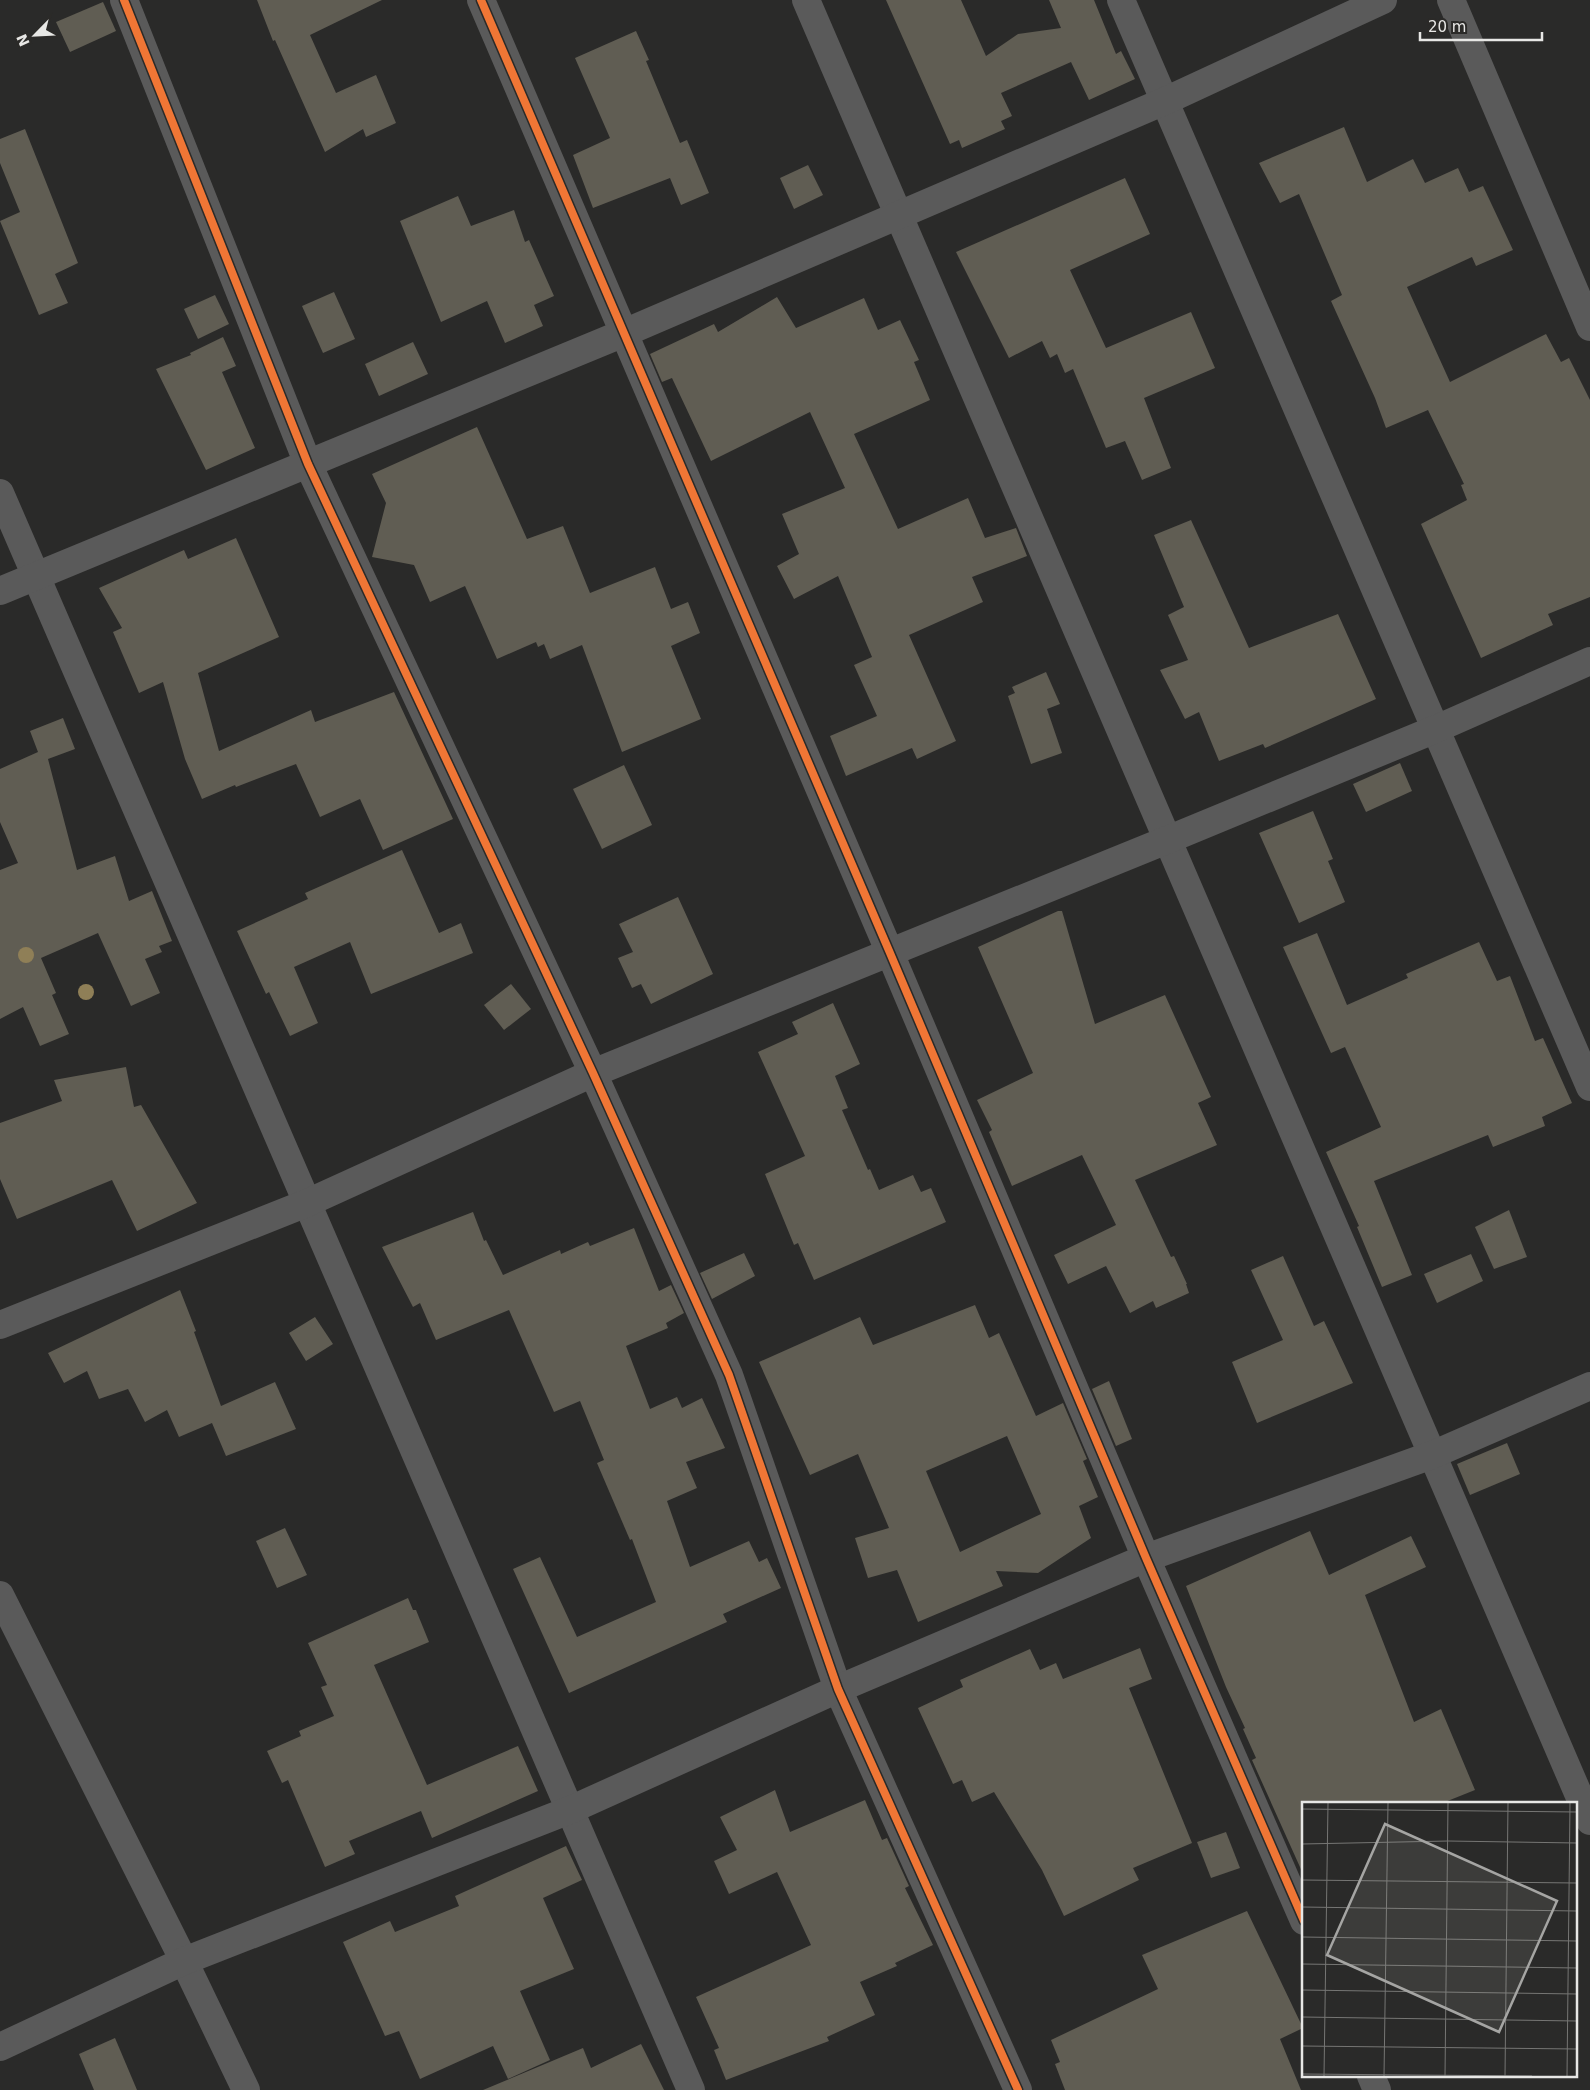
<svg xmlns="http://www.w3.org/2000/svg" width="1590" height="2090" font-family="'DejaVu Sans',sans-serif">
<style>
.building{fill:#605d53;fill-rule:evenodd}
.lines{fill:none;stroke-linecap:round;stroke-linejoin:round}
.minor{stroke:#5a5a5a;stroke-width:28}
.cycleway-casing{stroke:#2b2a28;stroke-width:11}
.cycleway{stroke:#f07635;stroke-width:8}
.tree{fill:#8f7f57}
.inset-road{fill:none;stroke:#767674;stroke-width:1}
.view{fill:#a5a5a3;fill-opacity:0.15;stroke:#a5a5a3;stroke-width:2.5}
.inset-edge{fill:none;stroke:#e7e7e5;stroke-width:2.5}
</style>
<rect width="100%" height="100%" fill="#2a2a29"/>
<g class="building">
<polygon points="257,0 382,0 310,35 336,93 376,75 396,123 366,137 363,129 325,152 275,40 273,41"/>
<polygon points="886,0 961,0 986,56 1018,34 1061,28 1049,0 1094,0 1116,54 1121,51 1135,79 1089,100 1071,62 1001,93 1012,116 1001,121 1005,129 962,148 959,140 950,144"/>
<polygon points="103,2 116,31 70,52 56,22"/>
<polygon points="636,31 649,60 646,61 680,143 687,140 709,193 681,205 670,178 593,208 573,155 610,138 575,58"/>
<polygon points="1344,127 1367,182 1413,159 1425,183 1458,168 1469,192 1483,186 1513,250 1476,266 1472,257 1407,287 1450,382 1546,334 1561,362 1569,358 1590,400 1590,597 1548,614 1553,625 1481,658 1421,524 1467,500 1461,485 1464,484 1428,410 1386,428 1375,398 1331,301 1342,295 1299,194 1280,203 1259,163"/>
<polygon points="25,129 78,263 55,274 68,303 39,315 0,221 20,212 0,163 0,139"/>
<polygon points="808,165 823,195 794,209 780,178"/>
<polygon points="1125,178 1150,234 1070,270 1106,348 1191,312 1215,368 1144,398 1171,468 1142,480 1125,441 1106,448 1073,369 1065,373 1057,354 1050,358 1042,341 1009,358 956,252"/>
<polygon points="458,196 471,226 514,210 525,242 529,240 554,296 534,305 543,326 505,343 487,301 441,322 400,221"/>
<polygon points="334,292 355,339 323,353 302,306"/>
<polygon points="215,295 229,324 198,339 184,309"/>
<polygon points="777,297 796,328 864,298 878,330 900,320 919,360 914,362 930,400 854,434 898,529 968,498 985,538 1016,528 1027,556 972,577 983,602 909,635 956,741 917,759 912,748 846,776 830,736 877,716 854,665 872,657 838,576 794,599 777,566 799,554 782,514 845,488 810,412 711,461 672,378 662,382 650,354 714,324 718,332"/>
<polygon points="223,337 236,366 222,372 255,448 206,470 156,369 191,355 190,353"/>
<polygon points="413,342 428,374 379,396 365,364"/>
<polygon points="477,427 527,539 563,526 590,593 655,567 671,609 688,602 700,633 671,646 701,719 622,752 582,645 550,659 544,644 538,647 536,642 497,659 465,586 430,602 414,565 372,557 386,503 372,474"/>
<polygon points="1191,520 1249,648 1338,614 1376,699 1265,748 1263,744 1219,761 1199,712 1185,719 1160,670 1188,660 1168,615 1184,607 1154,535"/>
<polygon points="236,538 279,637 198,673 219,751 311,710 315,722 394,692 453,819 383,850 360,799 320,817 296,764 236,787 235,785 202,799 185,759 163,682 139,693 113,632 122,628 99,588 184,550 188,559"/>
<polygon points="1046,672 1060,704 1047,709 1062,753 1031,764 1008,696 1015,693 1012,687"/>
<polygon points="63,718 75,749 48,759 77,870 115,856 129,901 152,891 172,941 159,946 162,952 145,959 160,993 131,1006 98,933 41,958 56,993 52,995 69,1034 40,1046 23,1007 0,1019 0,870 18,863 0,822 0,769 38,752 30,731"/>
<polygon points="1400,763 1412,791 1366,812 1353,784"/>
<polygon points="624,765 652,825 602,849 573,789"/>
<polygon points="1313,811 1333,859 1328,861 1345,902 1299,923 1259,833"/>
<polygon points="402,850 439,933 461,923 473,953 371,994 350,942 294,967 318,1023 290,1036 269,992 266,994 237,931 308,899 305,893"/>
<polygon points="678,897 713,974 651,1004 641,984 632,988 618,958 633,952 619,924"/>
<polygon points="1058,911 1062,911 1095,1024 1165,995 1211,1097 1198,1103 1217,1145 1135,1180 1171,1257 1174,1256 1187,1284 1186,1284 1189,1293 1156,1308 1153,1301 1130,1313 1106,1266 1068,1284 1054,1255 1116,1225 1082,1155 1012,1186 989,1132 992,1130 977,1100 1033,1073 978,947"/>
<polygon points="1317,933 1347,1005 1408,978 1406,974 1479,942 1497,981 1510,976 1535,1041 1543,1038 1572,1103 1542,1117 1545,1126 1493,1147 1488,1135 1374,1181 1412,1275 1382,1287 1357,1227 1359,1226 1326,1152 1381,1127 1345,1047 1331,1053 1283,947"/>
<polygon points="511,984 531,1009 504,1030 484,1005"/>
<polygon points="833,1003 860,1064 835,1076 848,1108 842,1110 868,1170 870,1169 879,1190 913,1175 921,1192 931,1188 946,1222 814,1280 798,1243 794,1245 765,1174 805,1156 758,1052 798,1034 792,1022"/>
<polygon points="126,1067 134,1107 141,1105 197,1203 137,1231 112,1180 17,1219 0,1179 0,1123 62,1101 54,1080"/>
<polygon points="1509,1210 1527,1257 1494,1269 1475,1227"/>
<polygon points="473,1212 484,1241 486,1240 503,1275 560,1250 561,1254 588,1242 590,1246 634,1228 659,1291 671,1285 684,1313 666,1323 668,1328 626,1346 650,1409 677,1397 682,1408 702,1398 725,1448 686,1462 697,1488 667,1501 690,1567 749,1541 759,1562 767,1558 781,1588 723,1614 727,1622 569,1693 513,1569 540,1557 577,1637 656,1602 632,1539 630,1540 597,1463 604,1460 580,1401 554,1412 509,1310 436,1340 420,1303 413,1307 382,1247"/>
<polygon points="744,1253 755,1276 712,1299 700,1273"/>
<polygon points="1471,1254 1483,1281 1437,1303 1424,1274"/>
<polygon points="1283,1256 1314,1326 1324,1321 1353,1383 1257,1423 1232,1362 1283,1340 1251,1270"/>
<polygon points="180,1290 196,1331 194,1332 221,1406 275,1382 296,1429 226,1456 212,1423 179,1437 167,1410 145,1422 128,1389 99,1399 87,1371 64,1383 48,1353"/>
<path d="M975,1305L989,1338L999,1333L1036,1416L1063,1403L1087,1459L1083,1461L1098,1497L1079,1506L1091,1538L1038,1573L996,1571L1003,1586L918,1622L897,1570L868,1578L855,1538L889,1528L858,1454L810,1475L759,1362L860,1317L873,1345ZM1007,1436L1041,1514L960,1552L926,1471Z"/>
<polygon points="315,1317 333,1344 306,1361 289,1333"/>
<polygon points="1109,1381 1132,1439 1116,1446 1092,1389"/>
<polygon points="1507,1443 1520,1474 1470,1495 1457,1464"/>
<polygon points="285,1528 307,1575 277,1588 256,1541"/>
<polygon points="1310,1531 1329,1575 1411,1536 1426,1567 1365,1595 1414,1722 1441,1709 1475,1790 1440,1804 1304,1804 1304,1876 1252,1760 1256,1758 1243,1729 1245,1728 1226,1687 1186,1586"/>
<polygon points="408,1598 413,1610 416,1610 429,1642 374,1665 427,1785 518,1746 538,1791 432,1838 421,1811 349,1841 355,1854 325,1867 288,1780 282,1783 267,1751 301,1736 299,1731 334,1716 321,1687 327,1685 308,1643"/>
<polygon points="1140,1648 1152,1679 1129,1688 1192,1843 1133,1868 1139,1880 1064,1916 1042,1870 994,1792 972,1802 962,1780 953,1784 918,1708 963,1687 960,1680 1030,1649 1040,1670 1056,1663 1063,1679"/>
<polygon points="775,1790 790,1832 865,1800 882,1840 887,1838 909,1886 905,1888 933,1945 895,1963 897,1966 860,1982 875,2015 827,2037 829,2041 726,2080 714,2050 719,2048 696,1997 811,1945 777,1872 729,1894 714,1861 737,1850 720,1817"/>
<polygon points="1226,1832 1240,1868 1211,1878 1197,1842"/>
<polygon points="566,1846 582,1880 543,1898 574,1969 520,1991 550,2060 508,2079 493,2046 420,2079 399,2031 385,2036 343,1942 390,1921 395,1932 459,1906 455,1896"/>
<polygon points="1247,1911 1303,2028 1280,2039 1301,2090 1065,2090 1055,2064 1060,2062 1051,2040 1158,1989 1142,1955"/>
<polygon points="115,2038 137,2090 94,2090 79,2054"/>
<polygon points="641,2044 664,2090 483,2090 583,2048 591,2068"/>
</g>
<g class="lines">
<g class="minor">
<polyline points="124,0 308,464 593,1073 729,1375 838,1689 1018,2090"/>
<polyline points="481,0 890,953 1146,1558 1304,1921"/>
<polyline points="806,0 1590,1821"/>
<polyline points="1121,0 1590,1087"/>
<polyline points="1451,0 1590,327"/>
<polyline points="0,493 691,2090"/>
<polyline points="0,591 624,333 1165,101 1383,0"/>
<polyline points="0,1325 307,1203 593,1073 1167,840 1436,729 1590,661"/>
<polyline points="0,1595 184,1961 246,2090"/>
<polyline points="0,2047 184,1961 570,1810 838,1689 1146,1558 1432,1455 1590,1386"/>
<polyline points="1371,2076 1377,2090"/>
</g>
<defs>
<g id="cycleway">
<polyline points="124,0 308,464 593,1073 729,1375 838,1689 1018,2090"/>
<polyline points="481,0 890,953 1146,1558 1304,1921"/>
</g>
</defs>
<use href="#cycleway" class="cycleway-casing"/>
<use href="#cycleway" class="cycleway"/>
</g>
<g class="tree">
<circle cx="26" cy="955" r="8"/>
<circle cx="86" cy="992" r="8"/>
</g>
<g transform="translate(1302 1802)">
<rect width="275" height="275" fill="#2a2a29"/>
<path class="inset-road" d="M0,7L275,10M0,42L146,39L275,41M0,78L275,81M0,105L275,109M0,135L275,139M0,162L275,166M0,188L275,192M0,215L275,219M0,244L275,247M0,272L230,274M22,274L26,1M82,274L86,1M143,274L146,1M203,274L206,1M265,274L268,1"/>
<path class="view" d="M83,22L255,99L197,230L25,153Z"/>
<rect width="275" height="275" class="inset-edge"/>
</g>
<g transform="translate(35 35) rotate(246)" stroke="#2b2a28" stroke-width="4" paint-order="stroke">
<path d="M0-4L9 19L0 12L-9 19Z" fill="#e7e7e5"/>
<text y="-8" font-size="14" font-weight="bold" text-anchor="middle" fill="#e7e7e5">N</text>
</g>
<path d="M1420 32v8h122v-8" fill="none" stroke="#e7e7e5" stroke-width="2.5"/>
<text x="1428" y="32" font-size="15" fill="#e7e7e5" stroke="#2b2a28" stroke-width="4" paint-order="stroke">20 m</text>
</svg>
